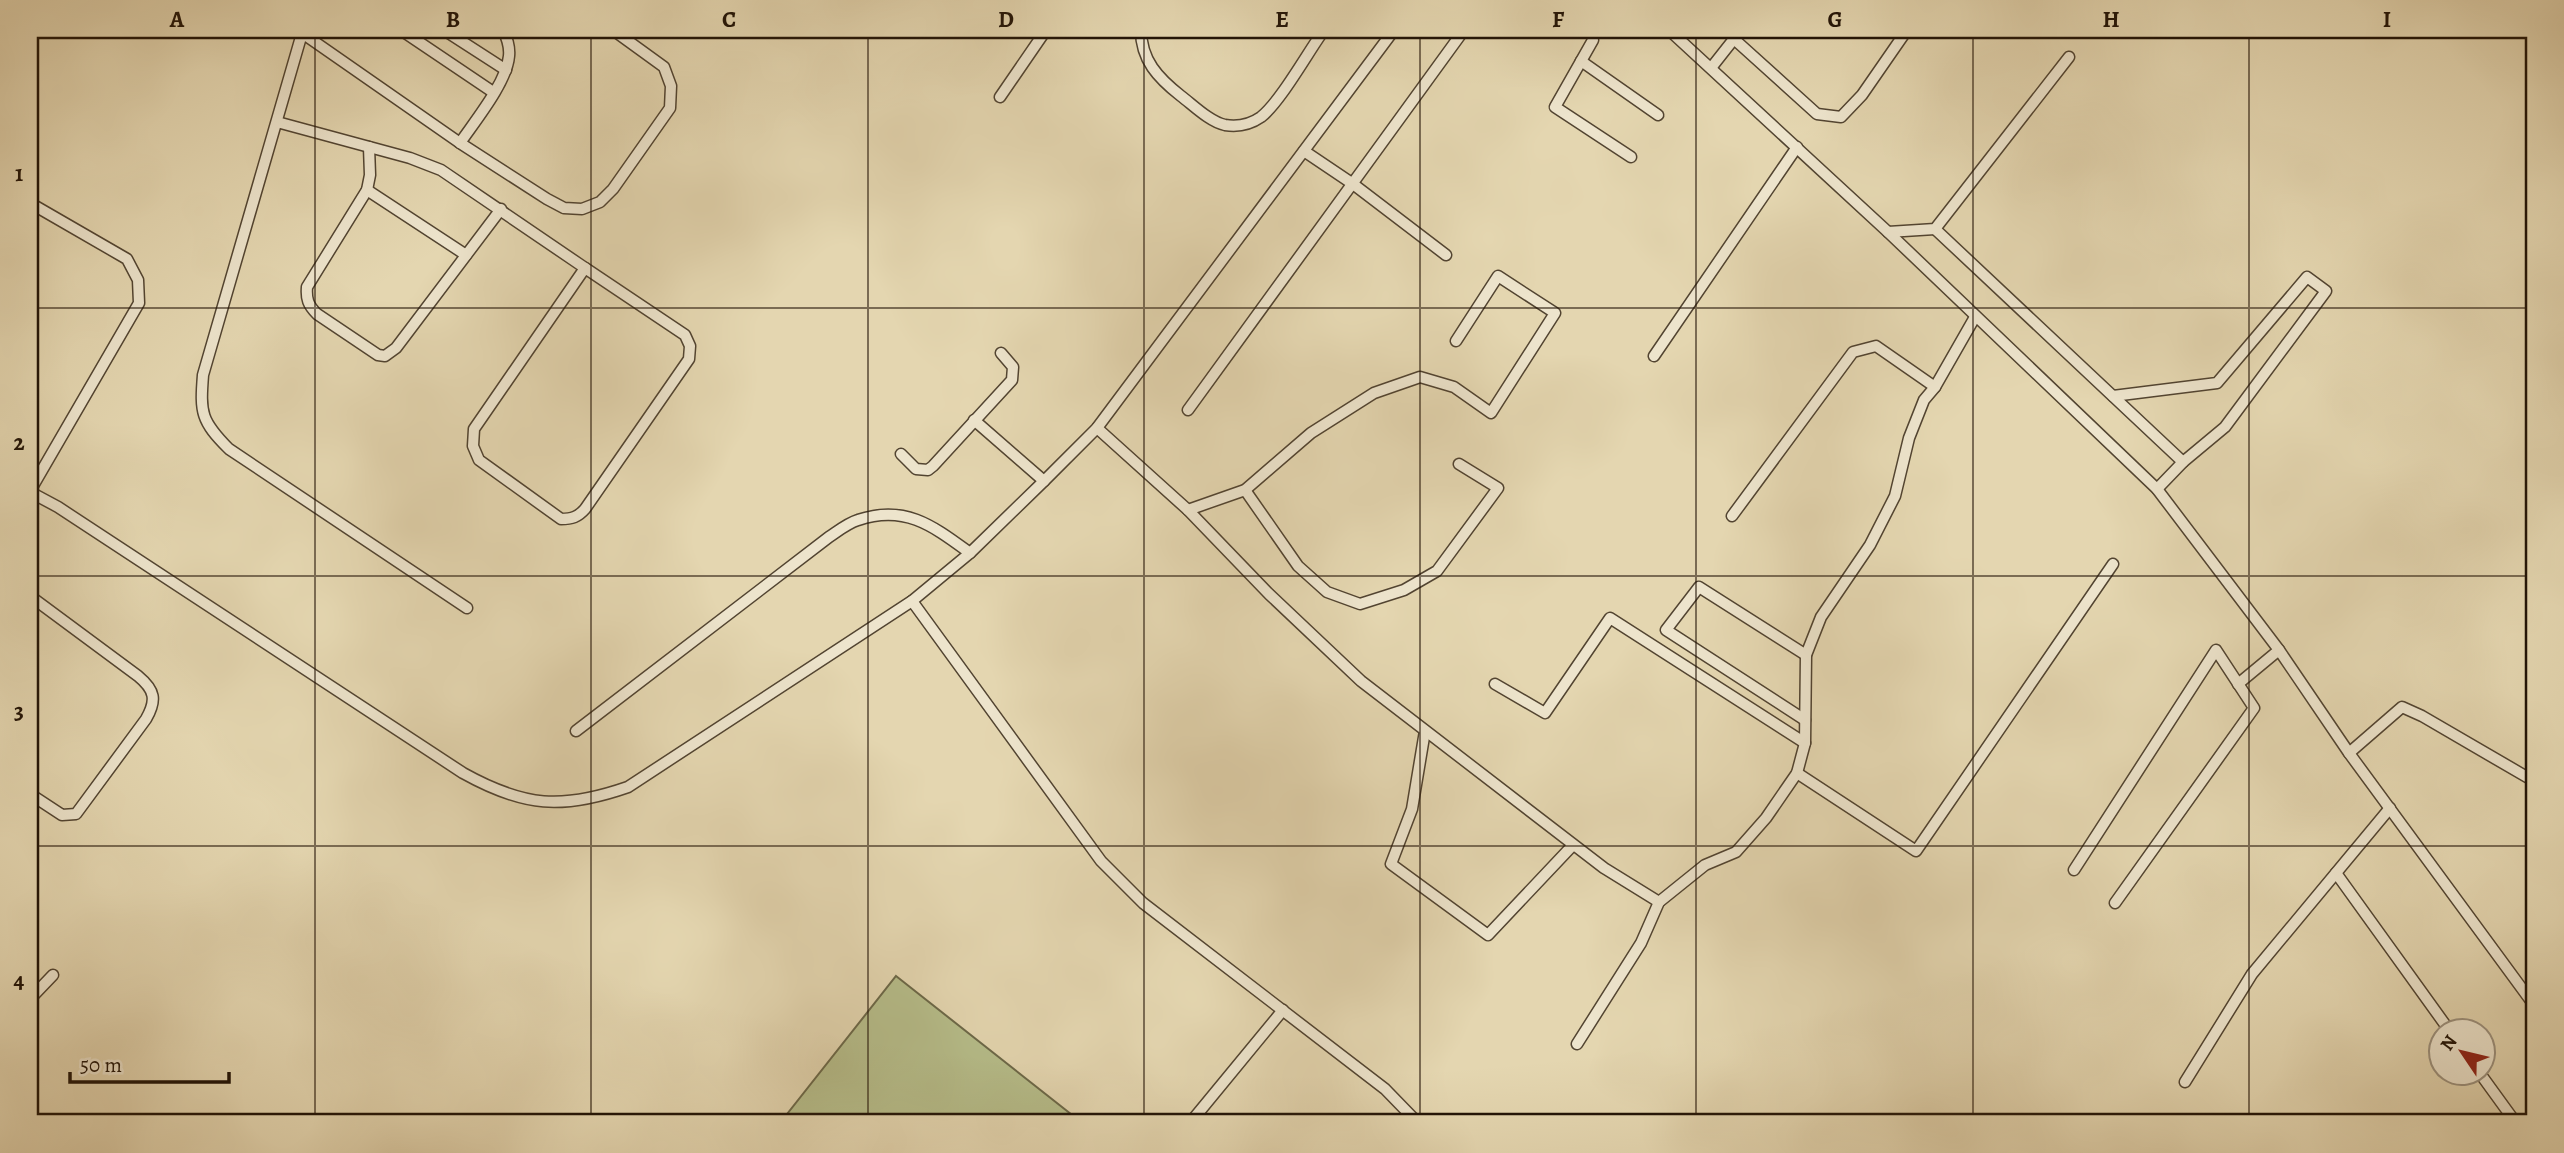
<svg xmlns="http://www.w3.org/2000/svg" width="2564" height="1153" font-family="Alegreya,serif">
<style>
.green{fill:#b6bd8a;stroke:#6c6848;stroke-width:2}
.lines{fill:none;stroke-linecap:round;stroke-linejoin:round}
.lane-casing{stroke:#524431;stroke-width:13}
.lane{stroke:#ede4cc;stroke-width:10}
.grid{fill:none;stroke:#221407;stroke-width:2;stroke-opacity:0.55}
.neatline{fill:none;stroke:#221407;stroke-width:2.5}
.grid-label{font-size:23px;text-anchor:middle;font-weight:bold;fill:#221407}
</style>
<rect width="100%" height="100%" fill="#e4d6b0"/>
<filter id="stains"><feTurbulence type="fractalNoise" baseFrequency=".00286" numOctaves="4"/><feColorMatrix values="0 0 0 0 .2 0 0 0 0 .09 0 0 0 0 .02 0 0 0 .5 -.17"/></filter>
<radialGradient id="worn" r=".72"><stop offset=".6" stop-color="#630" stop-opacity="0"/><stop offset="1" stop-color="#630" stop-opacity=".3"/></radialGradient>
<polygon class="green" points="896,976 1081,1122 780,1123"/>
<g class="lines">
<defs>
<g id="lane">
<path d="M303,30L203,375C200,413 201,421 229,449L467,608"/>
<polyline points="401,30 493,92"/>
<polyline points="444,30 506,70"/>
<path d="M1141,30C1141,60 1158,78 1181,96C1193,105 1210,122 1225,125C1238,127 1251,124 1261,117C1281,101 1308,52 1324,30"/>
<polyline points="1591,30 1593,40 1555,107 1631,157"/>
<polyline points="1669,30 1888,232 2157,489 2279,650 2349,753 2534,1005"/>
<polyline points="302,33 460,143 547,199 564,208 582,209 600,202 613,189 670,108 671,86 664,67 613,30"/>
<polyline points="1734,39 1817,114 1841,117 1862,95 1907,30"/>
<polyline points="1581,61 1658,115"/>
<polyline points="1711,68 1741,30"/>
<polyline points="1000,97 1046,30"/>
<polyline points="277,122 410,158 441,170 585,268"/>
<path d="M460,143C475,121 507,82 509,56C510,47 507,38 503,30"/>
<path d="M369,147L370,175L367,190L307,287C306,299 308,305 317,314L378,355L385,356L396,348L501,209"/>
<polyline points="1304,151 1353,184 1446,255"/>
<polyline points="367,190 466,255"/>
<polyline points="30,203 127,259 138,280 139,303 30,491"/>
<polyline points="1935,229 2183,462 2157,489"/>
<polyline points="1888,232 1935,229 2069,57"/>
<path d="M585,268L685,335L690,346L689,359L585,509C578,517 572,519 561,519L479,460L473,446L474,429Z"/>
<polyline points="1654,356 1797,147"/>
<polyline points="2113,396 2217,383 2307,277 2326,291 2225,427 2183,462"/>
<polyline points="1188,410 1464,30"/>
<polyline points="974,420 1044,481"/>
<polyline points="1097,428 1188,510 1269,594 1361,681 1604,868 1659,902"/>
<polyline points="901,454 916,469 928,470 933,466 1012,380 1013,367 1001,353"/>
<polyline points="1245,490 1298,566 1327,592 1360,604 1404,590 1437,571 1498,488 1459,464"/>
<path d="M30,492L58,507L463,773C524,807 562,810 628,787L912,601L970,553L1044,481L1097,428L1394,30"/>
<polyline points="1188,510 1245,490 1311,433 1374,393 1420,377 1454,387 1491,413 1555,313 1498,276 1456,341"/>
<polyline points="1732,516 1853,352 1876,346 1935,387"/>
<path d="M30,596L138,676C155,690 157,700 146,719L76,814L62,815L30,794"/>
<polyline points="912,601 1101,861 1143,903 1385,1089 1418,1123"/>
<polyline points="1495,684 1545,713 1610,618 1805,743"/>
<polyline points="2238,684 2279,650"/>
<polyline points="1805,720 1666,630 1699,587 1806,655"/>
<path d="M576,731L829,537C838,531 848,523 858,520C905,504 933,526 970,553"/>
<polyline points="1425,731 1412,809 1391,864 1488,935 1573,845"/>
<polyline points="2349,753 2402,707 2422,716 2532,780 2534,789"/>
<polyline points="1797,773 1916,851 2113,564"/>
<polyline points="2074,870 2216,650 2254,708 2115,903"/>
<polyline points="2336,873 2449,1030"/>
<polyline points="30,999 53,975"/>
<polyline points="1577,1044 1641,943 1659,902 1705,865 1736,852 1766,818 1797,773 1805,743 1806,655 1821,617 1870,545 1895,496 1909,438 1924,400 1935,387 1975,317"/>
<polyline points="2479,1072 2516,1123"/>
<polyline points="2185,1082 2252,974 2390,808"/>
<polyline points="1190,1123 1283,1010"/>
</g>
</defs>
<use href="#lane" class="lane-casing"/>
<use href="#lane" class="lane"/>
</g>
<path class="grid" d="M315,30V1123M591,30V1123M868,30V1123M1144,30V1123M1420,30V1123M1696,30V1123M1973,30V1123M2249,30V1123M30,308H2534M30,576H2534M30,846H2534"/>
<rect width="2564" height="1153" fill="none" stroke="#e4d6b0" stroke-width="77"/>
<g transform="translate(2462 1052) rotate(305)"><circle r="33" fill="#ede4cc" stroke="#9c917d" stroke-width="2"/>
<path d="M0-5L12 26L0 18L-12 26Z" fill="#8f2418"/>
<text y="-10" font-size="19" font-weight="bold" text-anchor="middle" fill="#221407">N</text>
</g>
<path d="M70 1072v10h159v-10" fill="none" stroke="#221407" stroke-width="3.5"/>
<text x="80" y="1072" font-size="21" fill="#221407" stroke="#ede4cc" stroke-width="5" paint-order="stroke">50 m</text>
<rect x="38" y="38" width="2488" height="1076" class="neatline"/>
<g class="grid-label">
<text x="177" y="27">A</text>
<text x="453" y="27">B</text>
<text x="729" y="27">C</text>
<text x="1006" y="27">D</text>
<text x="1282" y="27">E</text>
<text x="1558" y="27">F</text>
<text x="1835" y="27">G</text>
<text x="2111" y="27">H</text>
<text x="2387" y="27">I</text>
<text x="19" y="181">1</text>
<text x="19" y="450">2</text>
<text x="19" y="719">3</text>
<text x="19" y="988">4</text>
</g>
<rect width="100%" height="100%" filter="url(#stains)"/>
<rect width="100%" height="100%" fill="url(#worn)"/>
</svg>
